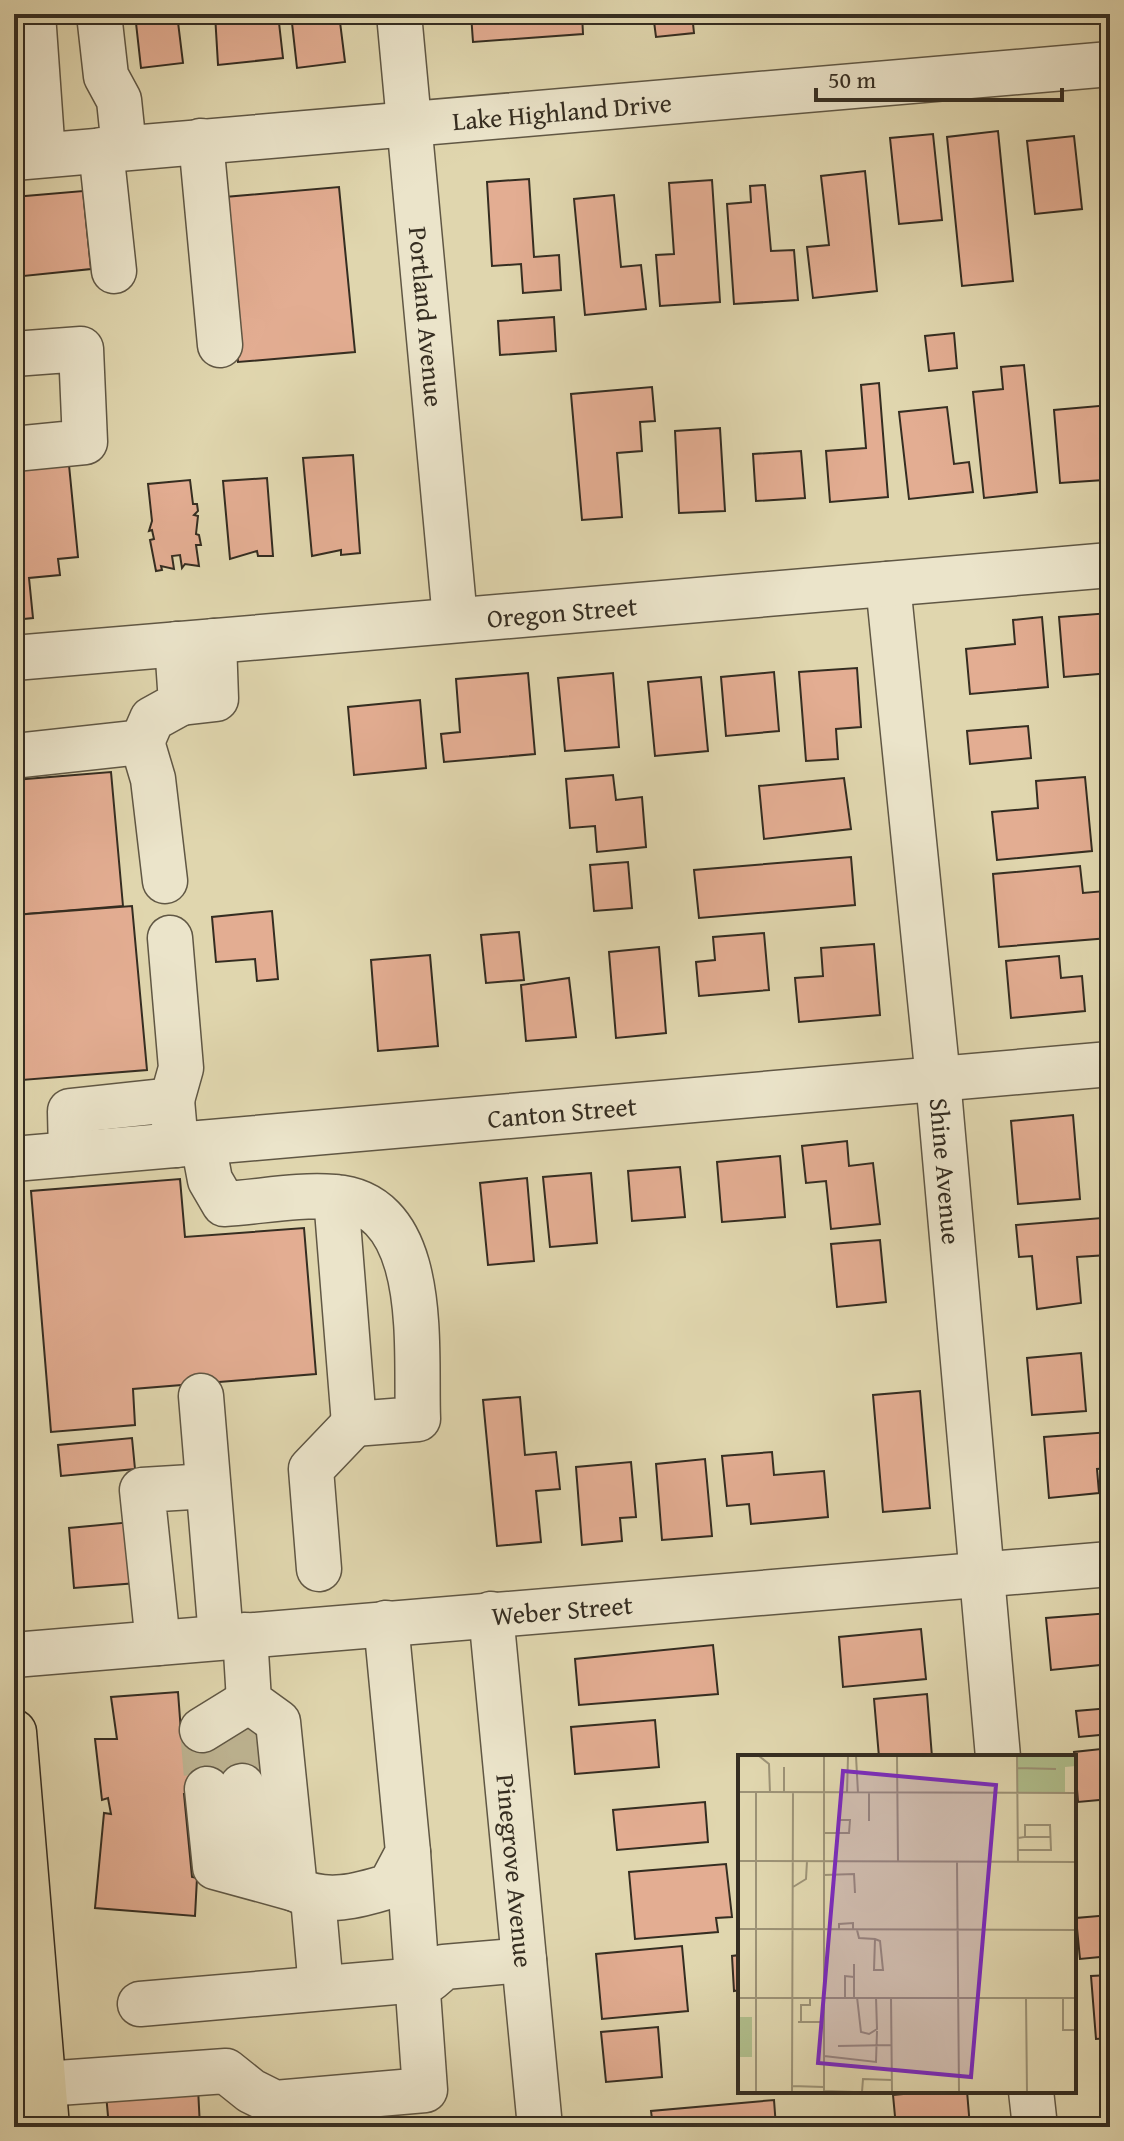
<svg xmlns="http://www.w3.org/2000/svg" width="1124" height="2141" font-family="'Gentium Book Plus',serif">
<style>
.building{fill:#e3ad92;stroke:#352d21;stroke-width:2}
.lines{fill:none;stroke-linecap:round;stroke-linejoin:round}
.minor-tunnel{stroke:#beb492;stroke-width:44;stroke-dasharray:44 22;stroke-linecap:butt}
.minor-casing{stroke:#605744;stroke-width:47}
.major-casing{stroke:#352d21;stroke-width:47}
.minor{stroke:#ebe4ca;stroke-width:44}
.major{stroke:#e0d6ae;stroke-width:44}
.labels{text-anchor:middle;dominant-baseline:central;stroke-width:7;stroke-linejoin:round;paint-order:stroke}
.street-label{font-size:26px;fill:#352d21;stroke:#ebe4ca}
.inset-road{fill:none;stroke:#9c9276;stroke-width:2}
.view{fill:#7b2cbf;fill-opacity:0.15;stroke:#7b2cbf;stroke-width:4}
.inset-edge{fill:none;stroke:#352d21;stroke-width:4}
</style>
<rect width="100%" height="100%" fill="#e0d6ae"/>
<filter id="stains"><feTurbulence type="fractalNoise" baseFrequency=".0025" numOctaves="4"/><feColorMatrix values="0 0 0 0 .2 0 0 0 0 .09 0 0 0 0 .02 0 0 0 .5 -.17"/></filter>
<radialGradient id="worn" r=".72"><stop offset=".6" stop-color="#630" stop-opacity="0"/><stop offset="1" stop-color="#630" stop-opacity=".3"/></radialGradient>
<g class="building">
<polygon points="135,14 177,14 183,63 141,68"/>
<polygon points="215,14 278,14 283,58 218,65"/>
<polygon points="291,14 339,14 345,62 297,68"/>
<polygon points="471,14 582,14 583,34 473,42"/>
<polygon points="653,14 692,14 694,33 656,37"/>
<polygon points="998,131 1013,281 962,286 947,137"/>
<polygon points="933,134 942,220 899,224 890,138"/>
<polygon points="1074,136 1082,209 1035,214 1027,141"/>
<polygon points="865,171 877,291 813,298 807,247 829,245 821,176"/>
<polygon points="529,179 534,257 559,255 561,290 523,293 521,264 492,266 487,182"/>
<polygon points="712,180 720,302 660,306 656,255 674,254 669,183"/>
<polygon points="765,185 771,251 794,250 798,300 734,304 727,204 751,202 750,186"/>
<polygon points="339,187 355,352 238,362 225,197"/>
<polygon points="83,191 91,269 14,277 14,197"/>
<polygon points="614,195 621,267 641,265 646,309 585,315 574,199"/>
<polygon points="554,317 556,351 500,355 498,321"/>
<polygon points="954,333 957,368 929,371 925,336"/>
<polygon points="1024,365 1037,492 984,498 973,392 1003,389 1001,367"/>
<polygon points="879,383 888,497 830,502 826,451 866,448 861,385"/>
<polygon points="652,387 655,421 640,422 642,451 617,453 622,517 582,520 571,394"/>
<polygon points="1110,405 1110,463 1103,463 1104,480 1060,483 1054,410"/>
<polygon points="947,407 954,464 969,462 973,492 909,499 899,412"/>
<polygon points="720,428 725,511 679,513 675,431"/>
<polygon points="801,451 805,498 756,501 753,454"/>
<polygon points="353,455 360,553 341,555 341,550 312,556 303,458"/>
<polygon points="69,465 78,557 58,559 60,575 29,578 33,618 14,620 14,495 20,494 17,470"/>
<polygon points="267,478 273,556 258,556 257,551 230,559 223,481"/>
<polygon points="190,480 193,504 197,504 198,511 194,515 198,516 196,534 199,535 201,545 196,545 199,566 185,564 182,568 180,555 172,556 174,569 161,566 162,570 156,571 150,540 154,539 152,530 149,531 152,521 148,484"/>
<polygon points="1110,613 1110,673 1064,677 1059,617"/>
<polygon points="1042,617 1048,687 970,694 966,649 1015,644 1013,620"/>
<polygon points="857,668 861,727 836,729 838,759 806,761 799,672"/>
<polygon points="774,672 779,731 726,736 721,677"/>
<polygon points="528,673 535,754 444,762 441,734 460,732 456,679"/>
<polygon points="613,673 619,747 565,751 558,678"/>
<polygon points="701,677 708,751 655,756 648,682"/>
<polygon points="420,700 426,768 354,775 348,707"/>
<polygon points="1028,726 1031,758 970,764 967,731"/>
<polygon points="111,772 123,906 14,915 14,780"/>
<polygon points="613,775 616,800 642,797 646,847 597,852 595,826 570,828 566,779"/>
<polygon points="1085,777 1092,851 997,860 992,812 1038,808 1036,781"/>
<polygon points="844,778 851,829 764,839 759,786"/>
<polygon points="851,857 855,905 699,918 694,870"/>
<polygon points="628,862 632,908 594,911 590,865"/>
<polygon points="1080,866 1083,893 1105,891 1109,938 999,947 993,874"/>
<polygon points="132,906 147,1070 22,1080 14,990 14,915"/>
<polygon points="272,911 278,979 257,981 255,959 216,962 212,917"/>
<polygon points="519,932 524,980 486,983 481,935"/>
<polygon points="764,933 769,990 699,996 696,962 715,960 713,937"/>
<polygon points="874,944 880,1015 799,1022 795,978 823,976 821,948"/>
<polygon points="659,947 666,1033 616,1038 609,952"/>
<polygon points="430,955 438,1046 378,1051 371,960"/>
<polygon points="1059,956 1061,978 1082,976 1085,1011 1011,1018 1006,961"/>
<polygon points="569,978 576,1037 526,1041 521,985"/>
<polygon points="1073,1115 1080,1199 1018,1204 1011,1121"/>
<polygon points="847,1141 849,1166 873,1163 880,1224 831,1229 826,1181 806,1183 802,1146"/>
<polygon points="780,1156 785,1217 722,1222 717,1162"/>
<polygon points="680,1167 685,1217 632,1221 628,1171"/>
<polygon points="591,1173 597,1243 550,1247 543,1177"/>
<polygon points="527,1178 534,1261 488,1265 480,1183"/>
<polygon points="180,1179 185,1237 304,1228 316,1374 133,1389 135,1425 51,1432 31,1191"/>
<polygon points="1102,1218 1108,1255 1077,1257 1081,1303 1037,1309 1032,1256 1019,1257 1016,1225"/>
<polygon points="880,1240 886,1302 837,1307 831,1244"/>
<polygon points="1081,1353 1086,1411 1032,1415 1027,1358"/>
<polygon points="920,1391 930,1508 883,1512 873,1395"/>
<polygon points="520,1397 525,1455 556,1452 560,1489 536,1491 541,1542 497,1546 483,1400"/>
<polygon points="1110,1432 1110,1468 1097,1469 1099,1493 1049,1498 1044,1437"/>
<polygon points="132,1438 135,1469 61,1476 58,1445"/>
<polygon points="772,1452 774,1475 824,1471 828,1517 751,1524 749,1504 727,1506 722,1456"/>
<polygon points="705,1459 712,1536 662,1540 656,1464"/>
<polygon points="631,1462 636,1517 620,1518 622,1541 582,1545 576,1467"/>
<polygon points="132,1522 137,1583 74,1588 69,1528"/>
<polygon points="1110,1613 1110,1664 1051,1670 1046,1618"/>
<polygon points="921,1629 926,1679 843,1687 839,1637"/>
<polygon points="713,1645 718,1694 579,1705 575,1659"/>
<polygon points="178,1692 181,1732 191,1731 196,1794 184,1794 192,1877 197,1878 195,1916 95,1908 104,1813 111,1814 108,1798 102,1800 95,1739 117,1739 111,1697"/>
<polygon points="927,1694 932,1757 879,1757 874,1699"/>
<polygon points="1110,1708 1110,1734 1079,1737 1076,1711"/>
<polygon points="655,1720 659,1767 575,1774 571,1727"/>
<polygon points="264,1726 268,1785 196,1790 191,1731"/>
<polygon points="1110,1748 1110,1799 1078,1802 1074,1752"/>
<polygon points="705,1802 708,1842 617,1850 613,1810"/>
<polygon points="726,1864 732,1917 716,1918 718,1932 635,1939 629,1872"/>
<polygon points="1110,1915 1110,1956 1080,1959 1076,1918"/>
<polygon points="682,1946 688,2011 602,2019 596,1954"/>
<polygon points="740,1955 740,1990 734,1991 732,1956"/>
<polygon points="1110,1975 1110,2038 1096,2039 1091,1976"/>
<polygon points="658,2027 662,2077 606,2082 601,2032"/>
<polygon points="1105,2050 1110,2050 1110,2105"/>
<polygon points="198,2088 200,2127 109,2127 106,2094"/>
<polygon points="934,2091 967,2091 970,2127 896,2127 893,2095"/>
<polygon points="774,2100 776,2127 653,2127 651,2111"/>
</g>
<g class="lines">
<g class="minor-tunnel">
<polyline points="236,1728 242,1786"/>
<polyline points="202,1730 207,1789"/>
</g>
<defs>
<g id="minor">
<polyline points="33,14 43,155"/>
<polyline points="99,14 106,76 119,100 124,148"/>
<path id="s1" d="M399,14L455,619"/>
<polyline points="201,141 220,345"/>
<polyline points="101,150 114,271"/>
<path id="s2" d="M14,158L1110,64"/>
<polyline points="14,354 81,349 85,442 14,449"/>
<path id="s3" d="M888,584L938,1079L998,1757"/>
<path id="s4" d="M14,658L1110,565"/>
<polyline points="181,703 216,699 214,641"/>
<polyline points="142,742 152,719 181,703 177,644"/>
<polyline points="14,756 142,742 153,779 165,881"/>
<polyline points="170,938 181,1068 172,1100"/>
<path d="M203,1143L210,1180L224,1204C259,1202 298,1194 334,1197C432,1204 415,1350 418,1419L354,1424L336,1197"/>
<polyline points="71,1154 70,1111 172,1100 176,1145"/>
<path id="s5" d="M14,1159L1110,1064"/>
<polyline points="201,1396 221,1637"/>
<polyline points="319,1569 311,1469 354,1424"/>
<path id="s6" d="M491,1614L540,2127"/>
<path d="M245,1635L249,1701L278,1722L295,1889C326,1905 358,1896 390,1886L408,1852L386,1623"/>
<polyline points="158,1643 142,1490 208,1486"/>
<path id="s7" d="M14,1655L1110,1564"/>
<polyline points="202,1730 249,1701"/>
<polyline points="242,1786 251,1864 286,1884"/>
<polyline points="207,1789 215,1867 295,1889"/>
<polyline points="313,1898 321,1988"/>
<polyline points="140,2004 430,1979 444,1967 524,1960"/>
<polyline points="44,2084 226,2071 251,2091 275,2103 425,2090 408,1852"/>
<polyline points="1031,2091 1035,2127"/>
</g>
<polyline id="major" points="14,1732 47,2127"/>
</defs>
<use href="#minor" class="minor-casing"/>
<use href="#major" class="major-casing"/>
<use href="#minor" class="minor"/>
<use href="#major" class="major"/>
</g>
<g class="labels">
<g class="street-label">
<text stroke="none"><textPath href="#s2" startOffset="550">Lake Highland Drive</textPath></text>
<text stroke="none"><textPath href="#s1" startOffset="304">Portland Avenue</textPath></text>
<text stroke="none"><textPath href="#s4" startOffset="550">Oregon Street</textPath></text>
<text stroke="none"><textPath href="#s5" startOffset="550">Canton Street</textPath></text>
<text stroke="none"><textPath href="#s3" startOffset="590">Shine Avenue</textPath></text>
<text stroke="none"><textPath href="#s7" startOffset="550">Weber Street</textPath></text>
<text stroke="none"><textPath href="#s6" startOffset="258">Pinegrove Avenue</textPath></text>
</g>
</g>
<g transform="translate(738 1755)">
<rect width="338" height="338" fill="#e0d6ae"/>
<path d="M279,1H338V11L327,12V38H279ZM0,262H14V302H0Z" fill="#b0be8c"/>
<path class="inset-road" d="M21,1L31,9L32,38M118,1L120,38M159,1L160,106M279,1L280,107M279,13L318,14M0,37L338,38M46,38V12M109,38L110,1M131,38V66M86,78H111L112,65H100V78M287,82H312M280,83L287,82V70H312L313,95H280M0,106L338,107M219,107L221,337M86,120L116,119L117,138M55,132L68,124L69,106M0,174L338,175M101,175V169L115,168V175M119,175L121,183L137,184L142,186L145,215H136L137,184M107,242V221L116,222M116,242V209M119,242L123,277L131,279L139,274L138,242M153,242L154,337M0,243H338M288,243L289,337M325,243V275H338M60,267H86M63,267V250H72V242M100,291L153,290M86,301L138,307L139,276M54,331L86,332M86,336L116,337M18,337V37M54,337L55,38M86,337V1M124,337L125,324L154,325"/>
<path class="view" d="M105,16L258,30L233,322L80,308Z"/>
<rect width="338" height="338" class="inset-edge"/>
</g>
<rect width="1124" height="2141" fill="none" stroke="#e0d6ae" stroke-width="48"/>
<rect x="16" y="16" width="1092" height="2109" fill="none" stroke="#352d21" stroke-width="4"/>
<rect x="24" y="24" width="1076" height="2093" fill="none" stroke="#352d21" stroke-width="2"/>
<path d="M816 88v12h246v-12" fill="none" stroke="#352d21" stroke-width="4"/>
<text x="828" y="88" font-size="24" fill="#352d21" stroke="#ebe4ca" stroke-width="6" paint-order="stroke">50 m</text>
<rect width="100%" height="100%" filter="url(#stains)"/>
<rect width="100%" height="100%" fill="url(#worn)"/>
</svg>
